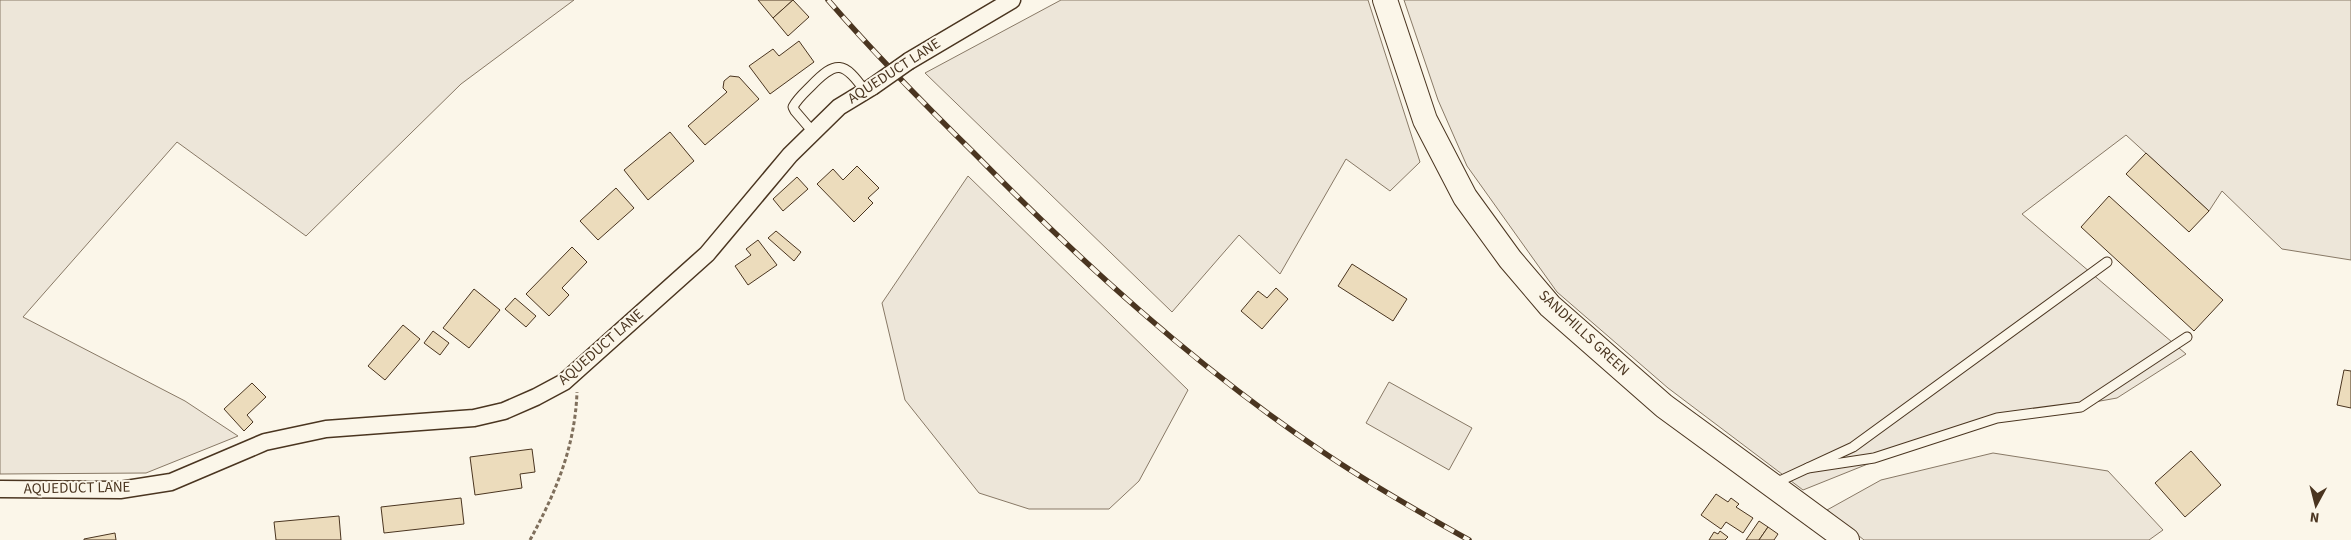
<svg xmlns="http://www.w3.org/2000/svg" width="2351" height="540" font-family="'Source Sans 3',sans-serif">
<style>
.green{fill:#ede6d9;stroke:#887966}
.building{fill:#ecdcbc;stroke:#4a3520}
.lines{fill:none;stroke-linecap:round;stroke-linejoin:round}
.lane-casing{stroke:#4a3520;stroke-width:11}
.street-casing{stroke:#4a3520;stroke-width:19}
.secondary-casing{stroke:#4a3520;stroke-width:26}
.path{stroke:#7f6f5c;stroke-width:3;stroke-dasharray:4 2.5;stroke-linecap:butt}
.lane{stroke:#fbf6e9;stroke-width:9}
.street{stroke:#fbf6e9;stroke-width:16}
.secondary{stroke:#fbf6e9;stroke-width:24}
.rail-casing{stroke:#4a3520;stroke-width:5.5}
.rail{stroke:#fbf6e9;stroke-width:4;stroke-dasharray:11;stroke-linecap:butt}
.street-bridge-casing{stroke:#4a3520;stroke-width:19;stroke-linecap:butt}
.street-bridge{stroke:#fbf6e9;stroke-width:16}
.labels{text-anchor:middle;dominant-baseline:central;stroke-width:4;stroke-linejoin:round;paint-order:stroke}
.street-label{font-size:15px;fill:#4a3520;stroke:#fbf6e9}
</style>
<rect width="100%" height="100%" fill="#fbf6e9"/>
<g class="green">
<polygon points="0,0 574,0 461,84 306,236 177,142 23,317 185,401 238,436 146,473 0,474"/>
<polygon points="1061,0 1368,0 1420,162 1390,191 1346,159 1280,274 1239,235 1172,312 925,73"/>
<polygon points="1404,0 2351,0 2351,260 2282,249 2222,191 2209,211 2126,135 2022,214 2186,354 2117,398 1965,425 1803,490 1668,388 1557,292 1467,166 1438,100"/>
<polygon points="968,176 1188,390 1139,481 1109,509 1029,509 979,493 905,400 882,303"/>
<polygon points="1389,382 1472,428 1449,470 1366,423"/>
<polygon points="1993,453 2108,471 2163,530 2149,540 1864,540 1827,510 1881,480"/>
</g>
<g class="building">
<polygon points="758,0 793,0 773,18"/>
<polygon points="793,0 809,17 788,36 773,18"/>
<polygon points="799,41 814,62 770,94 749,66 773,49 779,56"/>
<polygon points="730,76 739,77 759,99 705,145 688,126 727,92 723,88 724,81"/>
<polygon points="670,132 694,161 648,200 624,170"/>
<polygon points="2146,153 2209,211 2189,232 2126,174"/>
<polygon points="857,166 879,188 868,198 873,203 854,222 817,184 833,169 843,180"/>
<polygon points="797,177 808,189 783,211 773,199"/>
<polygon points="616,188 634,208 598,240 580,221"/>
<polygon points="2109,196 2223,300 2194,331 2081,227"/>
<polygon points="776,231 801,252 794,261 768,238"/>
<polygon points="758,240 777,265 748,285 735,266 751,255 746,249"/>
<polygon points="572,247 587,262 562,288 569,295 549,316 526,294"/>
<polygon points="1352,264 1407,299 1393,321 1338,286"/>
<polygon points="1276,288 1288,299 1262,329 1241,311 1258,291 1267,298"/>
<polygon points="474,289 500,310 469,348 443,328"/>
<polygon points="515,298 536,316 526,327 505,309"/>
<polygon points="403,325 420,339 385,380 368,366"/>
<polygon points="433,331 449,343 440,355 424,343"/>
<polygon points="2344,370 2351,371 2351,408 2337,405"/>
<polygon points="252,383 266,397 247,415 253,422 244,431 224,409"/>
<polygon points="532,449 535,472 520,474 522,488 475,495 470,457"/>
<polygon points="2191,451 2221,485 2185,517 2155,483"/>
<polygon points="1716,494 1728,502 1731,498 1739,504 1736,507 1753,518 1743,533 1726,522 1721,529 1701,515"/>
<polygon points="461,498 464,524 384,533 381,507"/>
<polygon points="339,516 341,540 276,540 274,522"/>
<polygon points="1759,521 1768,527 1759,540 1746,540"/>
<polygon points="1768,527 1778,534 1774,540 1759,540"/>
<polygon points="1720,531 1728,537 1725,540 1709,540 1714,532 1718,534"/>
<polygon points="115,533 116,540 84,540 84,539"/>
</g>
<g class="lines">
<defs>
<g id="lane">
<path d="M813,132L795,111L793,107C797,99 805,92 811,86C836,60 844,61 865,91"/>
<polyline points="1808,468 1874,458 1997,418 2081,407 2187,337"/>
<polyline points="1773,484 1853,447 2107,262"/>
</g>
<g id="street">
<polyline points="909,61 1012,0"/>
<polyline points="0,489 120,490 171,482 265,442 326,429 474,418 504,411 536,397 564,382 707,254 790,155 839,107 872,87"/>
</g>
<polyline id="secondary" points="1385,0 1425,120 1465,197 1510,259 1550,306 1664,406 1847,540"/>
</defs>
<use href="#lane" class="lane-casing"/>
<use href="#street" class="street-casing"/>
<use href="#secondary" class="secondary-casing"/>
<path class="path" d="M530,540C556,492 575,447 577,392"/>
<use href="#lane" class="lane"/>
<use href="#street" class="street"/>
<use href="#secondary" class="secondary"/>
<defs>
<path id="rail" d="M828,0C874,53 924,104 974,153C1081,262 1194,365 1320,450C1368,483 1419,512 1469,540"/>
</defs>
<use href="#rail" class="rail-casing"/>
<use href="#rail" class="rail"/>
<defs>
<polyline id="street-bridge" points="872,87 909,61"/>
</defs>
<use href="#street-bridge" class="street-bridge-casing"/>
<use href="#street-bridge" class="street-bridge"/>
</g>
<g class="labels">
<g class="street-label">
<text transform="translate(894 71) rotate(-33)">AQUEDUCT LANE</text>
<text transform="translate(1584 333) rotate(43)">SANDHILLS GREEN</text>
<text transform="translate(601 347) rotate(-41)">AQUEDUCT LANE</text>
<text transform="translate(77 488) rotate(-1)">AQUEDUCT LANE</text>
</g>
</g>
<g transform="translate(2316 505) rotate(187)" stroke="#fbf6e9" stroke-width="4" paint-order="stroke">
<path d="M0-4L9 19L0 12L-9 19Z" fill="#4a3520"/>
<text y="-8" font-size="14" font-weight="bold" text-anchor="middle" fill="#4a3520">N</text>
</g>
</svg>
